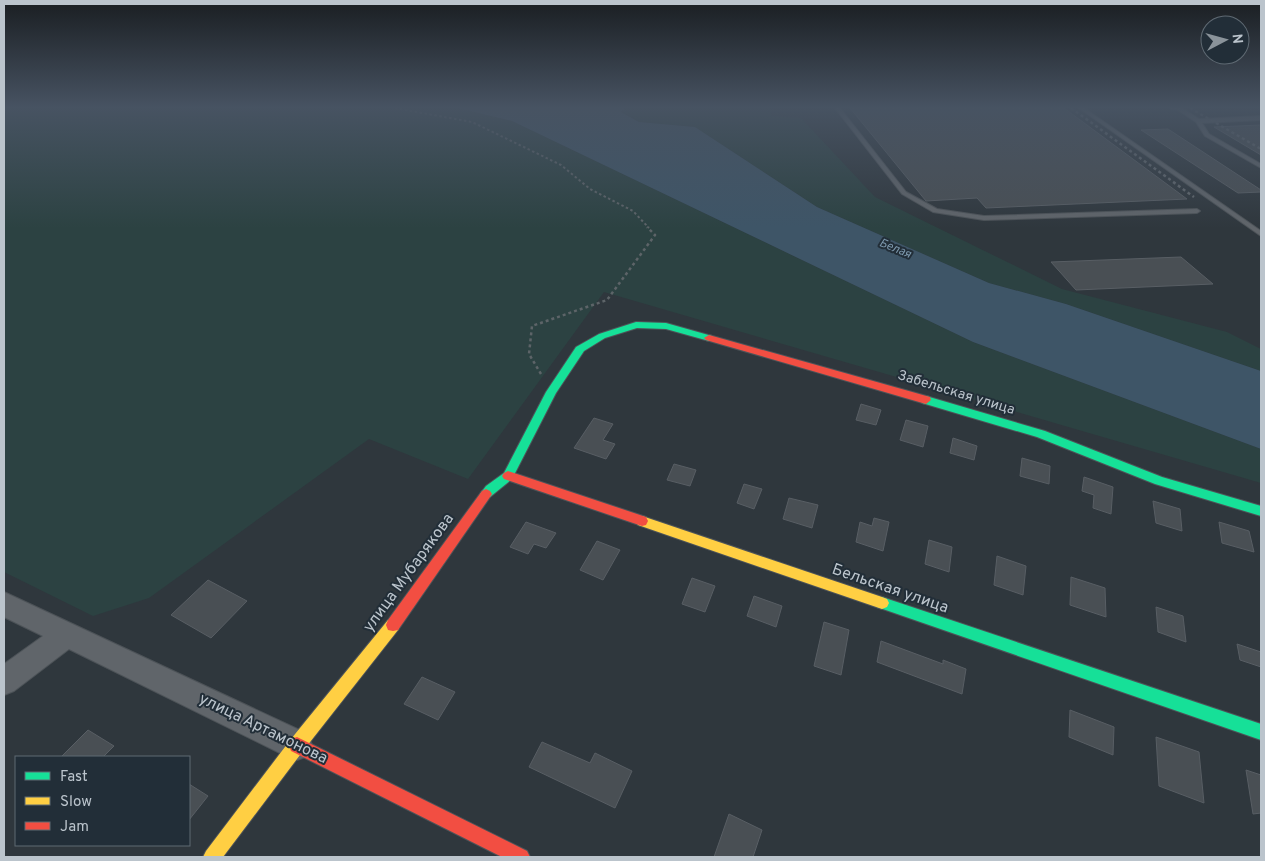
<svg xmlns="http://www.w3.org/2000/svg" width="1265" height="861" font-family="Overpass,sans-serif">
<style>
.green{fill:#2c4242}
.water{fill:#3e5567}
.building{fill:#494f54;stroke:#585e64}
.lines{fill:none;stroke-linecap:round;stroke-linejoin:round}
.lane-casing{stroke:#4d5358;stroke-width:2}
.street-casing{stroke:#4d5358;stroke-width:2}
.fast-casing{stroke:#4d5358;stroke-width:2}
.slow-casing{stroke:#4d5358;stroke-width:2}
.jam-casing{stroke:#4d5358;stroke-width:2}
.path-far1{stroke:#5d6468;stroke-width:2;stroke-dasharray:2.5 2.5;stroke-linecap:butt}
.path{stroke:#5d6468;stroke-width:2.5;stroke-dasharray:3 3;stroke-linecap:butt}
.lane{fill:#60656a;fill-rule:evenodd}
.street{fill:#60656a;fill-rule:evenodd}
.fast{fill:#16e098;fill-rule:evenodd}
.slow{fill:#ffcf43;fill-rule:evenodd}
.jam{fill:#f24e42;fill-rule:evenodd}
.rail{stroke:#63696e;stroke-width:2.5;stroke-dasharray:3 3;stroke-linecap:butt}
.labels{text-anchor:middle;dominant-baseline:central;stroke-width:4;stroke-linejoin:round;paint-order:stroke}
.far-water-label{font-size:12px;font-style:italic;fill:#7d98ad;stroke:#222e38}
.street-label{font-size:14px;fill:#bbc4cc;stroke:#222e38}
.near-street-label{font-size:16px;fill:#bbc4cc;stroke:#222e38}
</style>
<rect width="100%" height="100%" fill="#2f373d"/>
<g class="green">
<polygon points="4,108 457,108 512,121 973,342 1261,449 1261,483 604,292 468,479 369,439 149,598 93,616 4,572"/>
<polygon points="625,108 771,108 771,116 801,118 875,197 1062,289 1227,332 1261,349 1261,371 1066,304 989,283 817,207 695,127 639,122 621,111"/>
</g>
<polygon class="water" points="457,108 625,108 621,112 639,122 695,127 817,207 989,283 1066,304 1261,371 1261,449 973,342 512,121"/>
<g class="building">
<polygon points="850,108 1064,108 1187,199 986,208 977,198 926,201"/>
<polygon points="1261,125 1261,155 1214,127"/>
<polygon points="1168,129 1261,190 1261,192 1238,193 1141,130"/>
<polygon points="1181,257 1213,284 1076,290 1051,262"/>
<polygon points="861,404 881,410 876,425 856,420"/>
<polygon points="594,418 613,424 603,440 615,444 606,459 574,448"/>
<polygon points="906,420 928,426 923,447 900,440"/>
<polygon points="953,438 977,446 974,460 950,453"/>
<polygon points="1022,458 1050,466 1049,484 1020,476"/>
<polygon points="674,464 696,470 690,486 667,480"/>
<polygon points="1084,477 1113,487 1111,514 1093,508 1094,495 1082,491"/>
<polygon points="744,484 762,489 754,509 737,503"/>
<polygon points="789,498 818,505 812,528 783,519"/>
<polygon points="1153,501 1180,509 1182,531 1156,523"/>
<polygon points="874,518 889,522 883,551 856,542 860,522 872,526"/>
<polygon points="526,522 556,533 546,548 534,544 528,554 510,547"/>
<polygon points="1219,522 1249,531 1254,552 1222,543"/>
<polygon points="929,540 952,547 949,572 925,564"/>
<polygon points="597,541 620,550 603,580 580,570"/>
<polygon points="997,556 1026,566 1023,595 994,585"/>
<polygon points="1071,577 1105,588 1106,617 1070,605"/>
<polygon points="692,578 715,586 705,612 682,604"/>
<polygon points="208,580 247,601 211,638 171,615"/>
<polygon points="754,596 782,606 776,627 747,616"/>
<polygon points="1156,607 1183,616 1186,642 1158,632"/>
<polygon points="824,622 849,630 841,675 814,666"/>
<polygon points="881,641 943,664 943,660 966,669 962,694 877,662"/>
<polygon points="1237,644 1261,652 1261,667 1240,660"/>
<polygon points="422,677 455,692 438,720 404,704"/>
<polygon points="1070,710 1114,727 1113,755 1069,737"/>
<polygon points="88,730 114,746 103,757 61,757"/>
<polygon points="1156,737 1199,752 1204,803 1159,786"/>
<polygon points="542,742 590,763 595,753 632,771 615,808 529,767"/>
<polygon points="1246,770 1261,775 1261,813 1253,814"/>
<polygon points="189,784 208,796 189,820"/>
<polygon points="729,814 762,830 753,857 714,857"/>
</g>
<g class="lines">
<defs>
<g id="lane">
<polygon points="835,108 840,108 906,192 937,209 984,216 1197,209 1200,211 1197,213 984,220 933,212 902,194"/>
<polygon points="1079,108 1084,108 1261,231 1261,236"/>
<polygon points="1171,108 1182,108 1199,119 1261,116 1261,120 1202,123 1209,134 1261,164 1261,168 1205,136 1196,122 1178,110 1171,109"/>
</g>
<polygon id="street" points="4,592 308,734 312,745 308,756 297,760 286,756 69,649 14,691 4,695 4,664 43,636 4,617"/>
<g id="fast">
<polygon points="636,322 666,323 712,336 714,338 709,341 666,329 637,328 605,338 584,351 556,393 512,479 490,497 482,497 480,494 486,486 504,473 546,392 576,347 599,334"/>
<polygon points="926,396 1045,431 1162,477 1261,506 1261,516 1155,484 1037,437 922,403 921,400"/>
<polygon points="882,597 1261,724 1261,740 877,607 875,603 877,599"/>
</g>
<g id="slow">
<polygon points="642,516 882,597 887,599 889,603 887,607 882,609 638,525 636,521 638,517"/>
<polygon points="393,619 398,620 400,625 398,630 303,751 223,857 203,857 206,851 291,739 388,620"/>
</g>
<g id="jam">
<polygon points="709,335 930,397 931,400 926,404 706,340 704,338"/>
<polygon points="508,471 646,517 648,521 646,525 642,526 504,479 502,476 504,473"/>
<polygon points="486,489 490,491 492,494 490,497 398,630 393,631 388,630 386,625 388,620 482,491"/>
<polygon points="297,737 527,851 530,857 502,857 291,751 289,745 291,739"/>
</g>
</defs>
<use href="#lane" class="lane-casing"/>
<use href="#street" class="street-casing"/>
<use href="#fast" class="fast-casing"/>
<use href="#slow" class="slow-casing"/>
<use href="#jam" class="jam-casing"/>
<polyline class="path-far1" points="395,108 472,122 561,165 590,189 633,211 649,228"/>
<polyline class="path" points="541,374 529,354 532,326 607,300 655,235 647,227"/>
<use href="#lane" class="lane"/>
<use href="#street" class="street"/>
<use href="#fast" class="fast"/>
<use href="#slow" class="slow"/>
<use href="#jam" class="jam"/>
<g class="rail">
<polyline points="1071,108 1194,197"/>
<polyline points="1190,108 1261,149"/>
</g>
</g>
<linearGradient id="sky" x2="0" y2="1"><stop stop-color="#1a1e22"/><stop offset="0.47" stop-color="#475362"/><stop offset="1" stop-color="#475362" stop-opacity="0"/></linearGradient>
<rect width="1265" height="228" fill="url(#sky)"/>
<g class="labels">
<g class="far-water-label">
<text transform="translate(895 249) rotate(22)">Белая</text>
</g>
<g class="street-label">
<text transform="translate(956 393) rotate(17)">Забельская улица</text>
</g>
<g class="near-street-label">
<text transform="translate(409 573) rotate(-54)">улица Мубарякова</text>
<text transform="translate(890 589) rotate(19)">Бельская улица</text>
<text transform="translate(263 729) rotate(26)">улица Артамонова</text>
</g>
</g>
<rect width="1265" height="861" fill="none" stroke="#bbc4cc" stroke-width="10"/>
<rect x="15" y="756" width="175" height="90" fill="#222e38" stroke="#5f6a73"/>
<rect x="25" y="772" width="25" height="8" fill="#16e098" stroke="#5f6a73"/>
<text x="60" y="781" font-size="15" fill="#bbc4cc">Fast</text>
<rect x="25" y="797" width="25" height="8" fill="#ffcf43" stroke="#5f6a73"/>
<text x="60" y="806" font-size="15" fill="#bbc4cc">Slow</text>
<rect x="25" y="822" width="25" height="8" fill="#f24e42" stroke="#5f6a73"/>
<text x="60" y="831" font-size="15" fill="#bbc4cc">Jam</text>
<g transform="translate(1225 40) rotate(84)"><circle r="24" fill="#222e38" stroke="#5f6a73"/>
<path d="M0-4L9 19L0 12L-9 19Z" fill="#8a939a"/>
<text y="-8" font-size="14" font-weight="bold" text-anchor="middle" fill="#bbc4cc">N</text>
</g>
</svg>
